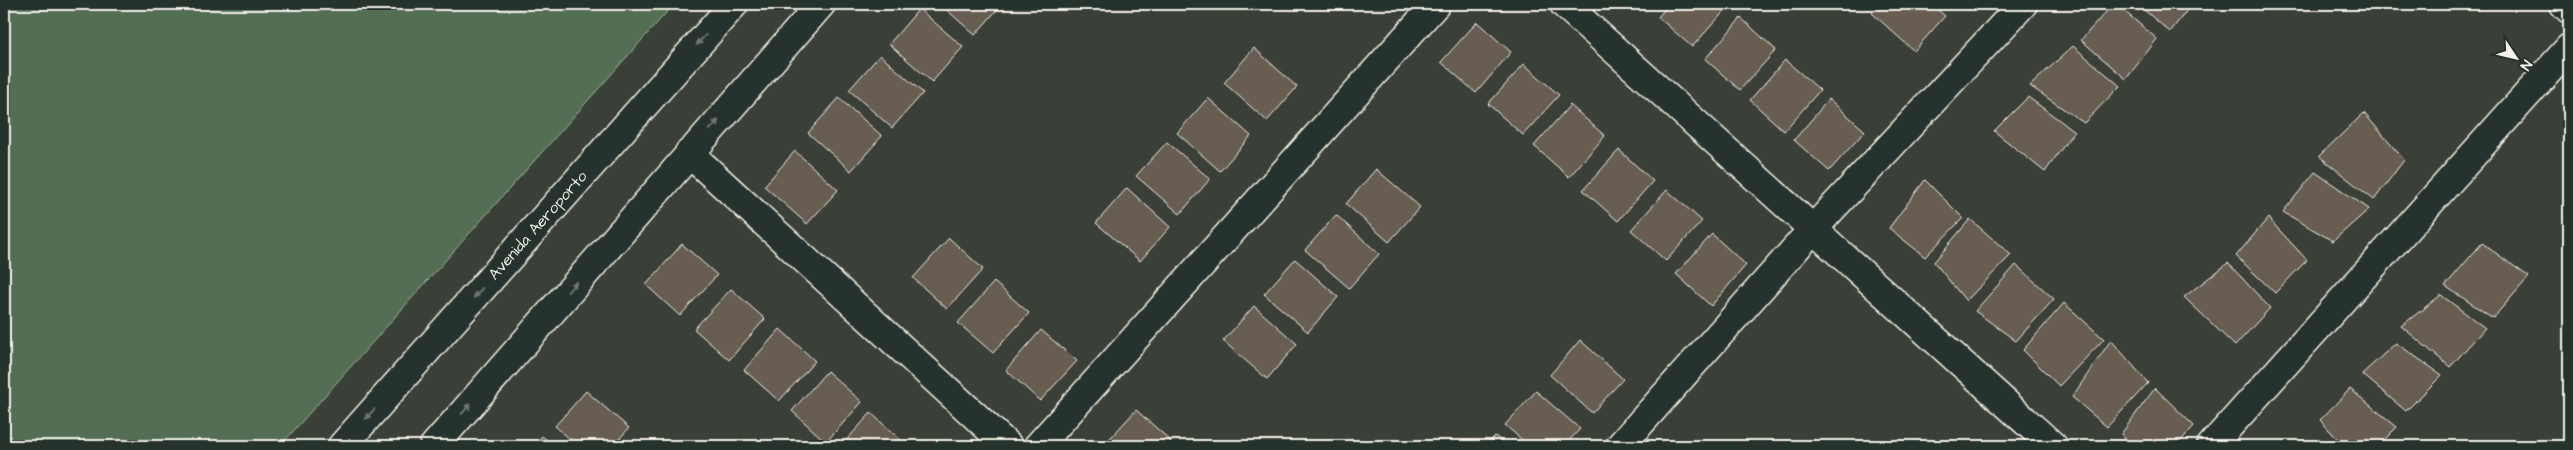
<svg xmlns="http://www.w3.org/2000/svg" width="2573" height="450" font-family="'Architects Daughter',sans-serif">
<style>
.green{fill:#526e55;stroke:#a3b09e}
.building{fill:#685d53;stroke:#f4f1e8}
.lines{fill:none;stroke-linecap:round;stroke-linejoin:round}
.minor-casing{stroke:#f4f1e8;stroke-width:31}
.minor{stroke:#26332d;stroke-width:28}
.oneway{fill:#6e766e}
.labels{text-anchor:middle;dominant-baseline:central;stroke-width:4;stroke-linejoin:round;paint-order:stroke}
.street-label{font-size:16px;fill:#f4f1e8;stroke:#26332d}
</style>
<rect width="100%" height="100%" fill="#3a4038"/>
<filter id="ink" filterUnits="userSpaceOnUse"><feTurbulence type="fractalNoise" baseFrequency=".02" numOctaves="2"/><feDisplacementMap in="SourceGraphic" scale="10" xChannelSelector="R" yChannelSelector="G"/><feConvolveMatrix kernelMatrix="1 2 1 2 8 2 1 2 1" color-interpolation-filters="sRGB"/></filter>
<g filter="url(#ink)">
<polygon class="green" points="4,4 674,4 280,446 4,446"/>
<g class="building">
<polygon points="940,4 1002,4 975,35"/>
<polygon points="1669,4 1725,4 1728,7 1692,47 1658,17"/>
<polygon points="1880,4 1931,4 1945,16 1914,51 1872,13"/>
<polygon points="2113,4 2116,4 2157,39 2126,79 2081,40"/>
<polygon points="2137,4 2192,4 2170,32"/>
<polygon points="919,9 963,47 932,82 889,44"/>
<polygon points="1741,18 1776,50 1740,90 1705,59"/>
<polygon points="1477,22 1511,52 1476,93 1441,62"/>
<polygon points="2073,46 2120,86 2084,123 2030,86"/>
<polygon points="1254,48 1297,87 1267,121 1224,83"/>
<polygon points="880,55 923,93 892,128 849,90"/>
<polygon points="1785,60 1820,90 1784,131 1750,100"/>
<polygon points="1524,64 1559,95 1523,135 1488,104"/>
<polygon points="2028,97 2074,131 2045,172 1994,131"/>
<polygon points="839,98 882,136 851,171 808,133"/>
<polygon points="1208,98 1251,136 1220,171 1177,133"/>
<polygon points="1829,99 1865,131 1829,171 1794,140"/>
<polygon points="1570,105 1605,136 1569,177 1534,146"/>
<polygon points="2364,113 2404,160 2374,200 2319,156"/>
<polygon points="1167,142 1210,179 1180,214 1136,176"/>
<polygon points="1619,150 1653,181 1618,221 1583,190"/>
<polygon points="795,151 838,190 807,224 764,186"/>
<polygon points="1376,169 1420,207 1389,242 1346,204"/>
<polygon points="2315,172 2369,209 2333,241 2283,212"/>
<polygon points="1925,180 1963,218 1925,257 1889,228"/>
<polygon points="1127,188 1170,227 1140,261 1096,223"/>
<polygon points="1667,190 1702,221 1666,261 1631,230"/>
<polygon points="1336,215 1379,254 1349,288 1305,250"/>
<polygon points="2268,218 2307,260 2275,293 2236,256"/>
<polygon points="1970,219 2011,255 1966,301 1934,262"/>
<polygon points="1712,234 1746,265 1711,306 1676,274"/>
<polygon points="949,238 983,269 947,309 913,278"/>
<polygon points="2482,243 2529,277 2493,318 2445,286"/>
<polygon points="682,244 717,275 680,316 646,285"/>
<polygon points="1295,259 1338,297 1308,332 1264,294"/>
<polygon points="2228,263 2270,308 2235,346 2184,297"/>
<polygon points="2016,265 2054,299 2016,341 1975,311"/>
<polygon points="994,282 1029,313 993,353 958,323"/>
<polygon points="731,289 765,319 729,360 694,329"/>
<polygon points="2441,295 2485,328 2450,367 2401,326"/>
<polygon points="2064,303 2104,339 2059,386 2023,350"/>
<polygon points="1254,306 1297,344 1267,379 1223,341"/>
<polygon points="780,329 815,361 779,401 744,370"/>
<polygon points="1041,330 1077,361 1040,401 1006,370"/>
<polygon points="1580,340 1623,379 1592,413 1550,375"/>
<polygon points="2111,340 2148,383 2107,427 2072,397"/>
<polygon points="2396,343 2442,375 2406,411 2362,374"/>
<polygon points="827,371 862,402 826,442 792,411"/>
<polygon points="2155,388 2194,426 2176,446 2131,446 2121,434"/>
<polygon points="2350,389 2397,427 2378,446 2344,446 2320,420"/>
<polygon points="586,391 629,428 613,446 578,446 555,426"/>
<polygon points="1536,391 1580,429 1564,446 1529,446 1505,425"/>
<polygon points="1136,410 1171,441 1166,446 1103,446"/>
<polygon points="871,413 905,444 903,446 841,446"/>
<polygon points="542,436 554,446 533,446"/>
<polygon points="1495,436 1507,446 1485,446"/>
</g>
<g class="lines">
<defs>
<g id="minor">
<polyline points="1564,4 2053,446"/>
<polyline points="2564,4 2569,9"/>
<polyline points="689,153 1008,446"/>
<path id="s1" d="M342,446L734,4"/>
<polyline points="434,446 821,4"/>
<polyline points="1038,446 1436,4"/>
<polyline points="1620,446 1813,229 2023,4"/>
<polyline points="2211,446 2569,48"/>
</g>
</defs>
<use href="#minor" class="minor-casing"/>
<use href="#minor" class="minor"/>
</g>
<defs><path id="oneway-solid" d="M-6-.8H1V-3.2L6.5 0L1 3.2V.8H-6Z" transform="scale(1.25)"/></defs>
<g class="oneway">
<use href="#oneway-solid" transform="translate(701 40) rotate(132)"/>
<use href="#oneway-solid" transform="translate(714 125) rotate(-48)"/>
<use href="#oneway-solid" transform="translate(572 287) rotate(-49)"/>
<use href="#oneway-solid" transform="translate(478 293) rotate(132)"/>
<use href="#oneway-solid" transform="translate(466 409) rotate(-49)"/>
<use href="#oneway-solid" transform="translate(370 414) rotate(132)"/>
</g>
</g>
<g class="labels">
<g class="street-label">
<text stroke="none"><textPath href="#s1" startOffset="295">Avenida Aeroporto</textPath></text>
</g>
</g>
<rect width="2573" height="450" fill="none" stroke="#26332d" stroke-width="20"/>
<rect x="10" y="10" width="2553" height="430" fill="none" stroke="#f4f1e8" stroke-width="2" filter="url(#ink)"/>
<g transform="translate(2516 58) rotate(125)" stroke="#26332d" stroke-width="4" paint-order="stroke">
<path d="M0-4L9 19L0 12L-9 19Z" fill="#f4f1e8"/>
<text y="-8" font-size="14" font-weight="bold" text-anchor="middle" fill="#f4f1e8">N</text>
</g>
</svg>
